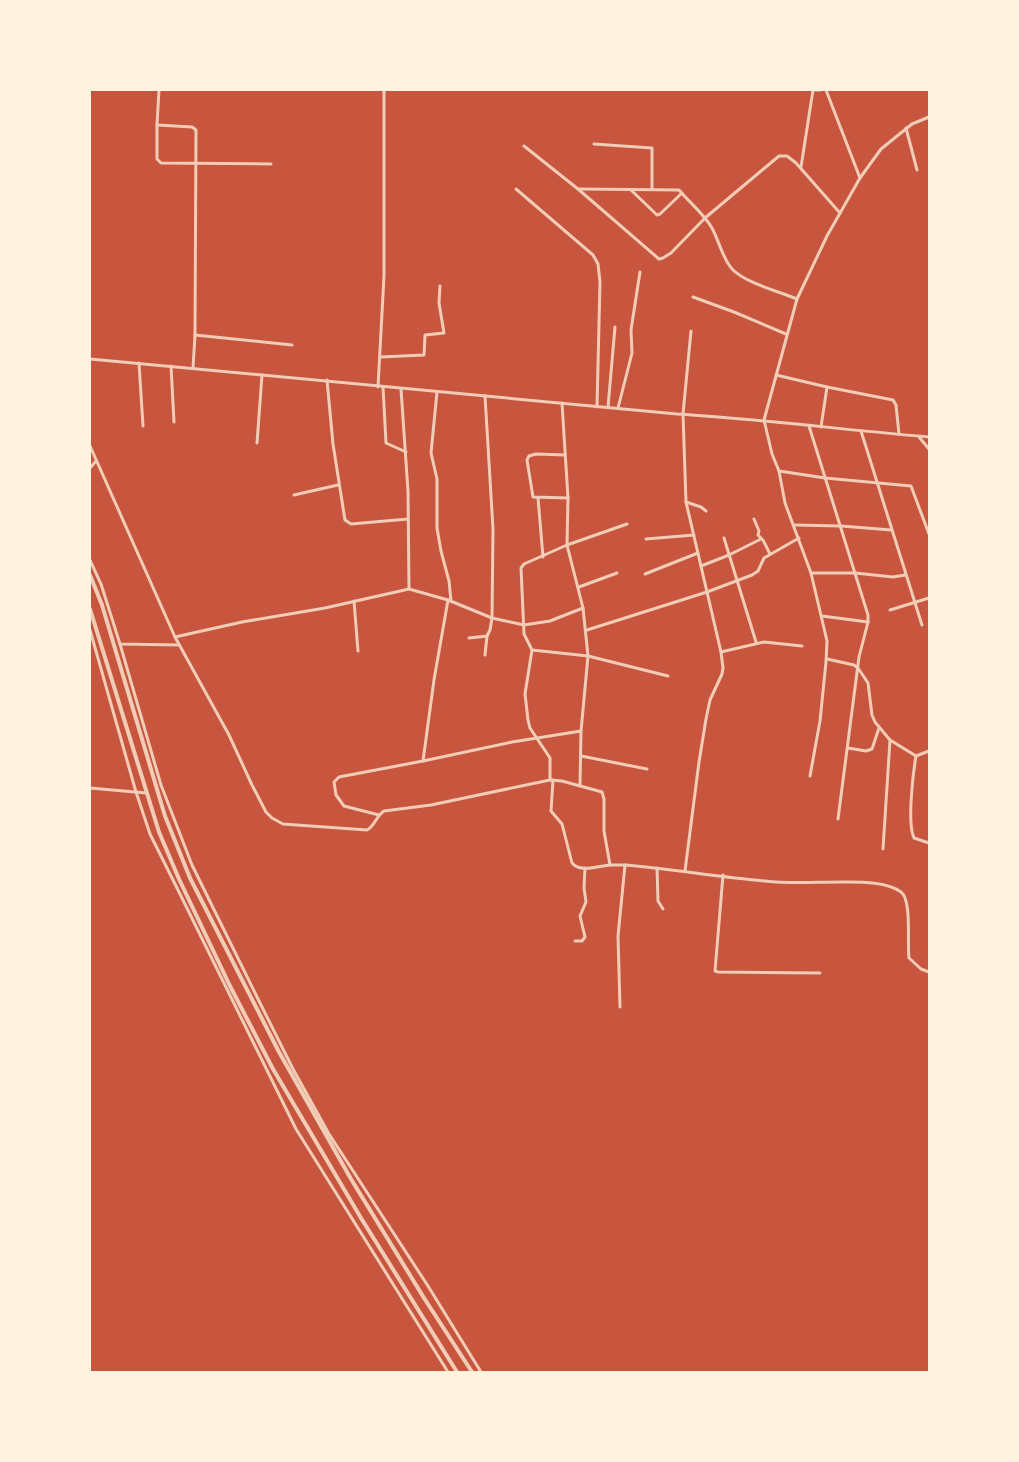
<svg xmlns="http://www.w3.org/2000/svg" width="1019" height="1462" font-family="Overpass,sans-serif">
<style>
.lines{fill:none;stroke-linecap:round;stroke-linejoin:round}
.minor{stroke:#f1ccb7;stroke-width:3}
.tertiary{stroke:#f1ccb7;stroke-width:4}
</style>
<rect width="100%" height="100%" fill="#c8553d"/>
<g class="lines">
<g class="minor">
<polyline points="159,90 157,125 192,127 196,130 195,335 193,368"/>
<polyline points="813,90 820,90"/>
<polyline points="826,90 860,178"/>
<polyline points="157,125 157,159 161,163 271,164"/>
<polyline points="906,128 917,170"/>
<polyline points="594,144 652,148 652,189"/>
<polyline points="524,146 578,189 659,259 663,258 671,253 705,218 779,156 787,156 796,163 840,213"/>
<polyline points="801,167 813,90"/>
<polyline points="516,189 593,255 598,264 600,282 597,407"/>
<path d="M578,189L679,190C690,203 704,214 712,228C719,241 723,260 733,270C748,284 778,291 797,299"/>
<polyline points="631,190 657,215 660,214 682,193"/>
<polyline points="693,297 734,312 786,334"/>
<polyline points="195,335 292,345"/>
<polyline points="380,357 424,355 425,335 444,333 439,303 440,286"/>
<path d="M90,359L677,414C762,419 845,430 929,437"/>
<polyline points="139,363 143,426"/>
<polyline points="171,366 174,422"/>
<polyline points="776,375 827,387 893,400 896,405 899,434"/>
<polyline points="327,380 333,444 345,520 351,524 408,519"/>
<polyline points="378,387 384,276 384,90"/>
<polyline points="383,387 386,443 406,452"/>
<polyline points="401,389 408,491 409,589"/>
<polyline points="437,392 431,453 437,479 437,528 441,551 449,581 451,601"/>
<polyline points="562,403 568,498 567,545 583,608 588,656 581,731"/>
<polyline points="608,407 615,327"/>
<polyline points="618,408 632,353 631,330 640,272"/>
<polyline points="809,426 868,615 868,622 822,616"/>
<polyline points="821,427 827,387"/>
<polyline points="861,431 922,625"/>
<polyline points="919,437 929,449"/>
<polyline points="257,443 262,375"/>
<path d="M90,446L175,637L229,735L252,785L266,812L272,818L283,824L367,830C375,826 376,816 384,811L431,805L550,780L562,781L602,792L604,799V831L610,865H625"/>
<polyline points="565,455 536,454 529,456 527,460 533,497 568,498"/>
<polyline points="90,468 96,461"/>
<polyline points="779,471 825,478 911,486 929,534"/>
<polyline points="294,495 338,485"/>
<polyline points="538,498 543,557"/>
<polyline points="686,502 701,507 706,511"/>
<polyline points="754,519 759,531 758,535 763,540 770,554"/>
<polyline points="794,525 841,526 891,530"/>
<polyline points="724,538 756,642"/>
<polyline points="646,539 694,535"/>
<polyline points="90,560 101,584 120,644 179,645"/>
<polyline points="701,566 729,555 761,539"/>
<polyline points="811,573 855,573 893,577 905,575"/>
<polyline points="645,574 698,553"/>
<polyline points="579,587 617,573"/>
<polyline points="354,601 358,651"/>
<polyline points="890,610 929,598"/>
<polyline points="90,630 136,792 150,834 177,888 296,1129 448,1372"/>
<polyline points="587,630 707,592 752,575 758,571 764,558 799,538"/>
<polyline points="175,637 242,622 325,608 409,589 448,600 492,618 524,625 550,621 583,608"/>
<polyline points="469,638 487,636 490,630 492,618 493,529 485,396"/>
<polyline points="120,644 161,785 192,865 258,999 293,1069 329,1134 428,1286 481,1372"/>
<polyline points="532,650 588,656 668,676"/>
<polyline points="721,652 764,642 802,646"/>
<polyline points="485,655 487,636"/>
<polyline points="827,659 854,665 858,668 868,683 872,715 875,722 890,740 916,756"/>
<polyline points="848,748 866,751 872,749 879,728"/>
<polyline points="581,756 647,769"/>
<path d="M916,756C913,773 907,824 914,838L929,843"/>
<polyline points="916,756 929,751"/>
<polyline points="423,761 512,742 581,731 580,786"/>
<polyline points="810,776 820,721 826,662 827,641 811,573 785,503 779,471 772,454 764,420 797,299 827,236 860,178 881,149 912,124 929,117"/>
<polyline points="550,780 550,758 530,728 528,720 525,694 532,650 524,634 521,568 524,564 567,545 627,524"/>
<path d="M553,780L551,811L562,824L572,863C580,873 598,866 610,865"/>
<polyline points="90,788 146,793"/>
<polyline points="379,815 344,806 336,795 334,782 339,777 423,761 434,680 448,600"/>
<polyline points="838,819 859,657 868,622"/>
<polyline points="883,849 890,740"/>
<polyline points="657,868 658,901 663,909"/>
<polyline points="685,871 699,762 706,719 710,700 722,674 723,668 721,652 686,502 683,414 691,331"/>
<polyline points="723,875 715,971 718,972 820,973"/>
<polyline points="575,941 582,941 585,937 580,916 586,902 584,888 585,868"/>
<path d="M620,1007L618,936L625,865C672,869 718,877 765,881C790,884 816,882 841,882C858,882 887,881 901,892C912,900 907,943 909,958L921,969L929,972"/>
</g>
<g class="tertiary">
<polyline points="90,575 102,605 165,816 190,878 279,1052 351,1179 424,1298 472,1372"/>
<polyline points="90,609 159,832 179,879 230,986 273,1069 361,1218 457,1372"/>
</g>
</g>
<rect width="1019" height="1462" fill="none" stroke="#fff3e0" stroke-width="182"/>
</svg>
